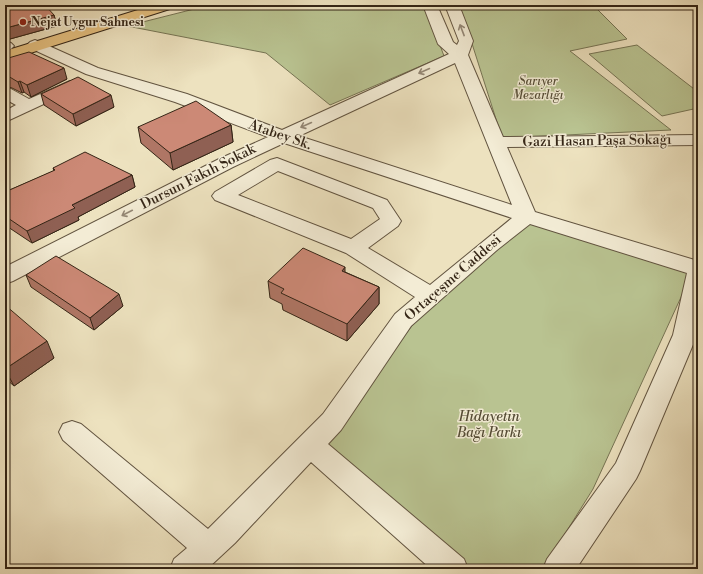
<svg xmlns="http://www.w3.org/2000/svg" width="703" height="574" font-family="'Libre Bodoni',serif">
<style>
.green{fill:#b9c391;stroke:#767454}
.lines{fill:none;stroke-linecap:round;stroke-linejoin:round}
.service-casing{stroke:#625440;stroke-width:2}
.minor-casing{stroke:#625440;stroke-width:2}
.primary-casing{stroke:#342516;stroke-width:2}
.service{fill:#f3ecd5;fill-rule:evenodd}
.minor{fill:#f3ecd5;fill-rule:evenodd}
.primary{fill:#e6c180;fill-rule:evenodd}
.wall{fill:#af7665;stroke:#342516}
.shaded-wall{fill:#8f6053;stroke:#342516}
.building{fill:#cc8976;stroke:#342516}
.oneway{stroke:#948876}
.poi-dot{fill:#8f2418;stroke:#f3ecd5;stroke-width:1.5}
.labels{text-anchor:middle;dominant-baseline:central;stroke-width:3;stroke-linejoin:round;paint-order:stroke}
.far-poi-label{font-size:12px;font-weight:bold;fill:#342516;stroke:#f3ecd5;text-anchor:start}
.far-park-label{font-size:12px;font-style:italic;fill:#554c35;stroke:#f3ecd5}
.street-label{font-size:14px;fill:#342516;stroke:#f3ecd5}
.park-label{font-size:14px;font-style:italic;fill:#554c35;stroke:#f3ecd5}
</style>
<rect width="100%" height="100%" fill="#ede2bf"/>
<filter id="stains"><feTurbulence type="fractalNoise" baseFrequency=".005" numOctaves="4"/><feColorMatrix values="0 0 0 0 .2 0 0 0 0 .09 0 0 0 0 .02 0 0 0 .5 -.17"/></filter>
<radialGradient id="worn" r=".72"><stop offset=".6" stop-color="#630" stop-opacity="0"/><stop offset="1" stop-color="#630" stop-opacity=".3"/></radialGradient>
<g class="green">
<polygon points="210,5 425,5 444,56 330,105 266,53 127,26"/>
<polygon points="456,5 593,5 627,39 570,51 671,130 502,138 468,31"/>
<polygon points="637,45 698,92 698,108 662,116 589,54"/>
<polygon points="529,221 693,271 593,489 543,569 467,569 323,442 418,318"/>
</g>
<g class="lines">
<defs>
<polygon id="service" points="688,5 696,5 698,7 698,12"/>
<g id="minor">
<path d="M423,5H437L453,42L457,45L459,41L445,5H459L473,41L468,55L503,137L698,135V145L507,147L535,212L698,261L697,335L640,471L636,479L576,569H543L547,559L616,463L673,335L687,273L530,224L497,250L411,326L341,430L328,444L464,559L468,569H431L311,462L235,543L207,569H170L174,559L187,548L63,440L59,432L63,424L72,421L81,424L208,529L323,414L395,314L415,297L346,253L215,200L212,196L215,192L270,160L277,158L387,200L401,221L398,226L368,248L430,285L512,218L284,143L233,167L13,281L5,284V267L219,159L268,137L175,102L86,74L30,48L27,45L30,42L35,40L40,42L98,68L187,94L282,130L449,54L438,44ZM455,63L512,205L299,136ZM278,171L373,208L380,219L351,239L238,195Z"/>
<polygon points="5,41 11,43 14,46 11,49 5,51"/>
<polygon points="70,81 76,83 78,86 76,89 5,122 5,111 16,105 5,99 5,87 11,89 29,99"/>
</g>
<polygon id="primary" points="154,5 175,5 173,8 5,61 5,51"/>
</defs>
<use href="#service" class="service-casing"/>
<use href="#minor" class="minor-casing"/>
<use href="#primary" class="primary-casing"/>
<use href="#service" class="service"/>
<use href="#minor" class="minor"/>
<use href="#primary" class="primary"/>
</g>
<g class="wall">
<polygon points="5,5 54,15 57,26 10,39 5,33"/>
<polygon points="5,59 67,79 31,97 24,92 22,93 12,88 5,86"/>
<polygon points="41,94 114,107 76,126 44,105"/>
<polygon points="231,125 233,142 173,170 141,143 138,127"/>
<polygon points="53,168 132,175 135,187 78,217 79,220 32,243 5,225 5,192 54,171"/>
<polygon points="345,272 379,287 379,304 347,341 283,310 282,304 270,298 268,281"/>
<polygon points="26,275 123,306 94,330 31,287"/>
<polygon points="5,305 54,358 14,386 5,378"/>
</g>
<g class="shaded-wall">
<polygon points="54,15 57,26 10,39 6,28"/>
<polygon points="64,68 67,79 31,97 27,85"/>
<polygon points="20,81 24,92 22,93 18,82"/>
<polygon points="111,95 114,107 76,126 73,114"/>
<polygon points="231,125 233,142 173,170 170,153"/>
<polygon points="132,175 135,187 78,217 79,220 32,243 27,231 72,205"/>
<polygon points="345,267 345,284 342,271"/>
<polygon points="379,287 379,304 347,341 347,324"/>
<polygon points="119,294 123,306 94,330 90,318"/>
<polygon points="47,341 54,358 14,386 5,369"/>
</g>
<g class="building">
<polygon points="5,5 45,5 54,15 6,28 5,27"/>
<polygon points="29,52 64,68 27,85 20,81 18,82 8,76 5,76 5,59"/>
<polygon points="78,77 111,95 73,114 41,94"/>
<polygon points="196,101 231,125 170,153 138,127"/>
<polygon points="85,152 132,175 72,205 75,208 27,231 5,216 5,192 55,170 53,168"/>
<polygon points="303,248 345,267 342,271 379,287 347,324 281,293 284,289 268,281"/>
<polygon points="56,256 119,294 90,318 26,275"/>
<polygon points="5,305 47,341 5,369"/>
</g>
<defs><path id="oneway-shaft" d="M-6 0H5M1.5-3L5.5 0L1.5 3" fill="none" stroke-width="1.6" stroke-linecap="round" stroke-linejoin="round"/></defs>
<g class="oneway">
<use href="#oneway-shaft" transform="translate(462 30) rotate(-111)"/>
<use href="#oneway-shaft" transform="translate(424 71) rotate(156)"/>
<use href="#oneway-shaft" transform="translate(306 125) rotate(156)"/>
<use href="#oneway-shaft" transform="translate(127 213) rotate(153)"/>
</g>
<circle class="poi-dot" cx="23" cy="22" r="4"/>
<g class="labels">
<g class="far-poi-label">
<text x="31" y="22">Nejat Uygur Sahnesi</text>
</g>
<g class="far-park-label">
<text x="538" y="81">Sarıyer<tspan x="538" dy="14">Mezarlığı</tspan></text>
</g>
<g class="street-label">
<text transform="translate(280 135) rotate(19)">Atabey Sk.</text>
<text transform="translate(597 141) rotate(-1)">Gazi Hasan Paşa Sokağı</text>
<text transform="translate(198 177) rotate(-27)">Dursun Fakıh Sokak</text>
<text transform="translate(453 278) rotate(-41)">Ortaçeşme Caddesi</text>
</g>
<g class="park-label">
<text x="489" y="417">Hidayetin<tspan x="489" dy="16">Bağı Parkı</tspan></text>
</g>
</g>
<rect width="703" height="574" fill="none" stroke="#ede2bf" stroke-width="20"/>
<rect x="6" y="6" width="691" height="562" fill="none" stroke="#342516" stroke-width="2"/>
<rect x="10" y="10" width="683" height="554" fill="none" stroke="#342516"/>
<rect width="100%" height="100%" filter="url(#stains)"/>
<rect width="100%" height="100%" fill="url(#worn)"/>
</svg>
